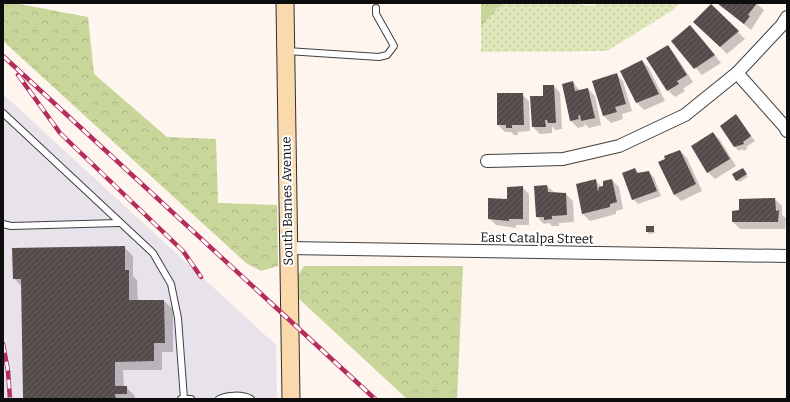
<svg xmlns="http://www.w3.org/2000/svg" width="790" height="402" font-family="Bitter,serif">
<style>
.industrial{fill:#e8e2eb}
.grass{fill:url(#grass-dots)}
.forest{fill:url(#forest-crowns)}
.shadow{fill:#0003}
.building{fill:url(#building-hatch)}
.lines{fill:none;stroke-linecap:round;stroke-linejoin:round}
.lane-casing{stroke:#404040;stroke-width:8}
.street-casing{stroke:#404040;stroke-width:14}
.secondary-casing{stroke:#2f2f2f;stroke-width:19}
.lane{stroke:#fff;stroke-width:6}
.street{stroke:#fff;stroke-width:12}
.secondary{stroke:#fadaad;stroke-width:17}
.rail-casing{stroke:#b52d5d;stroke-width:4.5}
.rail{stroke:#fff;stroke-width:3;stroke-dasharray:9;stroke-linecap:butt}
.labels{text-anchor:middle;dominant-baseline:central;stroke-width:4;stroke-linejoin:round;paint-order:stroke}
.street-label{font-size:13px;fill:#0d0d0d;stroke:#fff}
</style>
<defs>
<pattern id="grass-dots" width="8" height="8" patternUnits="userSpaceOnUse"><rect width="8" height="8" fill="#dfe7ba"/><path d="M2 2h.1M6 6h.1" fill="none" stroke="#bec59f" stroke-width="1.8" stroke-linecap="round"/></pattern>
<pattern id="forest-crowns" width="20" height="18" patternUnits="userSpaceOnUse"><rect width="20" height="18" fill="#c8d69a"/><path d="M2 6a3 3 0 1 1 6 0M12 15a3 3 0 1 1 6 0" fill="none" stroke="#abb684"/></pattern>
<pattern id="building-hatch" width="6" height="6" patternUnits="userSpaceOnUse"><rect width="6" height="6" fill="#554b4a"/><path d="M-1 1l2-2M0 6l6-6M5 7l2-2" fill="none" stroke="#686060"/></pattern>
</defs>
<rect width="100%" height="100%" fill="#fef6ee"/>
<polygon class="industrial" points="3,94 276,345 277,399 3,399"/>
<polygon class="grass" points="503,3 572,3 592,6 600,3 680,3 673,10 607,51 481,52 481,26"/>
<g class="forest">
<polygon points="3,3 14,3 88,17 94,74 167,137 216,139 218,203 277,205 278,266 261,271 246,263 3,41"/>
<polygon points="481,3 503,3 481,26"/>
<polygon points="304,266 463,266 457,399 407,399 298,298 298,275"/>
</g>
<g class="shadow">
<polygon points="717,3 756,3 764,10 751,30"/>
<polygon points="711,5 745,39 727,54 695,22"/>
<polygon points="697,33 721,63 702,75 672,41"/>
<polygon points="667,46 674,53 693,82 683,89 685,91 675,97 668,90 648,58"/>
<polygon points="642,61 649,68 665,101 644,110 637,103"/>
<polygon points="616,74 623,81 632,111 622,114 623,119 611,123 604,116"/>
<polygon points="573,82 580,91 588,89 595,96 601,125 589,128 584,123 585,126 578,128 571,121 563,85"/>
<polygon points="554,86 560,93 562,129 555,130 552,126 552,133 540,134 533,127 544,96"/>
<polygon points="522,94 529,101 530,131 518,132 518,135 514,135 511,132 505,132 498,125"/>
<polygon points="736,115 755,141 746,147 748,148 744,151 742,149 739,151 735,147"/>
<polygon points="713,133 720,140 736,166 715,179 708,172"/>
<polygon points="680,151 687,158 702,191 681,201 675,195"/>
<polygon points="635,169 640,174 649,173 654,177 661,196 638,204 633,199"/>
<polygon points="744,171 748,177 739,182 737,180"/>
<polygon points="595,180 602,187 612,180 619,187 623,209 616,211 616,214 590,221 583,214"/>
<polygon points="547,186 554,192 566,194 573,201 574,222 559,223 559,226 552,226 549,223 544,224 537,217"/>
<polygon points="522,187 529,194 529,225 516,225 516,228 496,225 489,218"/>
<polygon points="775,199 782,206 782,215 786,218 785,229 740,229 733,222 740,211"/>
<polygon points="653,227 655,233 649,234 647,231"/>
<polygon points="124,247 133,256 133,276 137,280 138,301 164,301 173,309 173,352 162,352 162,370 123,370 124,387 126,387 135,396 135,399 24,399 22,287 14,278"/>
</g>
<g class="building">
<polygon points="717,3 757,3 748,15 750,16 744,24"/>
<polygon points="711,4 739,31 720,47 693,22"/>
<polygon points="690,25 715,55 694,69 671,41"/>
<polygon points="668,45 687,75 677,81 679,84 667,91 646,58"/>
<polygon points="642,60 659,94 636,103 620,71"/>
<polygon points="617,73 626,104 615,107 617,112 603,116 592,81"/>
<polygon points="573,81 575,91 588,88 595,118 581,121 580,115 578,116 579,119 570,121 562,84"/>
<polygon points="543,85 554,85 556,123 548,123 547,120 545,120 546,127 532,127 530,96 543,96"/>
<polygon points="497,93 523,93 524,125 512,125 512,128 506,128 506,125 497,125"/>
<polygon points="736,114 751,136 743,142 744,144 734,147 720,126"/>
<polygon points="713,132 730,159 707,173 691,146"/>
<polygon points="680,150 696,184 674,195 658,162 665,159 664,156"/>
<polygon points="635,168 637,173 649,171 657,191 632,200 622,173"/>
<polygon points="743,168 747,174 736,181 732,174"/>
<polygon points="596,179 598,192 599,187 603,186 603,181 612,179 617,202 610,204 610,207 582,214 576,184"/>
<polygon points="547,185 548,192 566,193 567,215 552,216 552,219 544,220 544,217 536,217 534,186"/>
<polygon points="523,186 523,219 509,219 509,221 488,219 488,198 507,199 507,187"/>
<polygon points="775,198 776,211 779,210 778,222 732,222 732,211 739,210 739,199"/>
<rect x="646" y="226" width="8" height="6"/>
<polygon points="125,246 125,270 129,270 129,300 164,300 165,343 154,343 154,361 115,362 115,386 127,386 127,394 115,394 116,399 23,399 21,279 13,279 12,248"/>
</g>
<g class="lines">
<defs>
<g id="lane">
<polyline points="287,51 379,57 387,55 394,46 376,14 376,8"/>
<polyline points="3,113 153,253 171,284 178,318 184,399"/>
<polyline points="3,224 11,226 119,223"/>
<polyline points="181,399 191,399"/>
<path d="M219,399C227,395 242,394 251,399"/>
</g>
<g id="street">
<polyline points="737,73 785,127 787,131"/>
<polyline points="487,161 563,159 619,146 685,115 737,73 782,25 787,17"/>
<polyline points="287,248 787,256"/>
</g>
<polyline id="secondary" points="285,3 291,399"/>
</defs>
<use href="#lane" class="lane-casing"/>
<use href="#street" class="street-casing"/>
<use href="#secondary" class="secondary-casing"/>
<use href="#lane" class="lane"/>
<use href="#street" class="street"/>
<use href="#secondary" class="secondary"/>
<defs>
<g id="rail">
<polyline points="3,56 375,399"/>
<polyline points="18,75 60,133 183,251 201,277"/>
<polyline points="3,344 8,371 10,399"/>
</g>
</defs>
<use href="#rail" class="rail-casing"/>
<use href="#rail" class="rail"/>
</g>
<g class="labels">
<g class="street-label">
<text transform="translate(287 201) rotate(-91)">South Barnes Avenue</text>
<text transform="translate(537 238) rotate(1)">East Catalpa Street</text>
</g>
</g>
<rect width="790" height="402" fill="none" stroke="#0d0d0d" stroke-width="8"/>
</svg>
